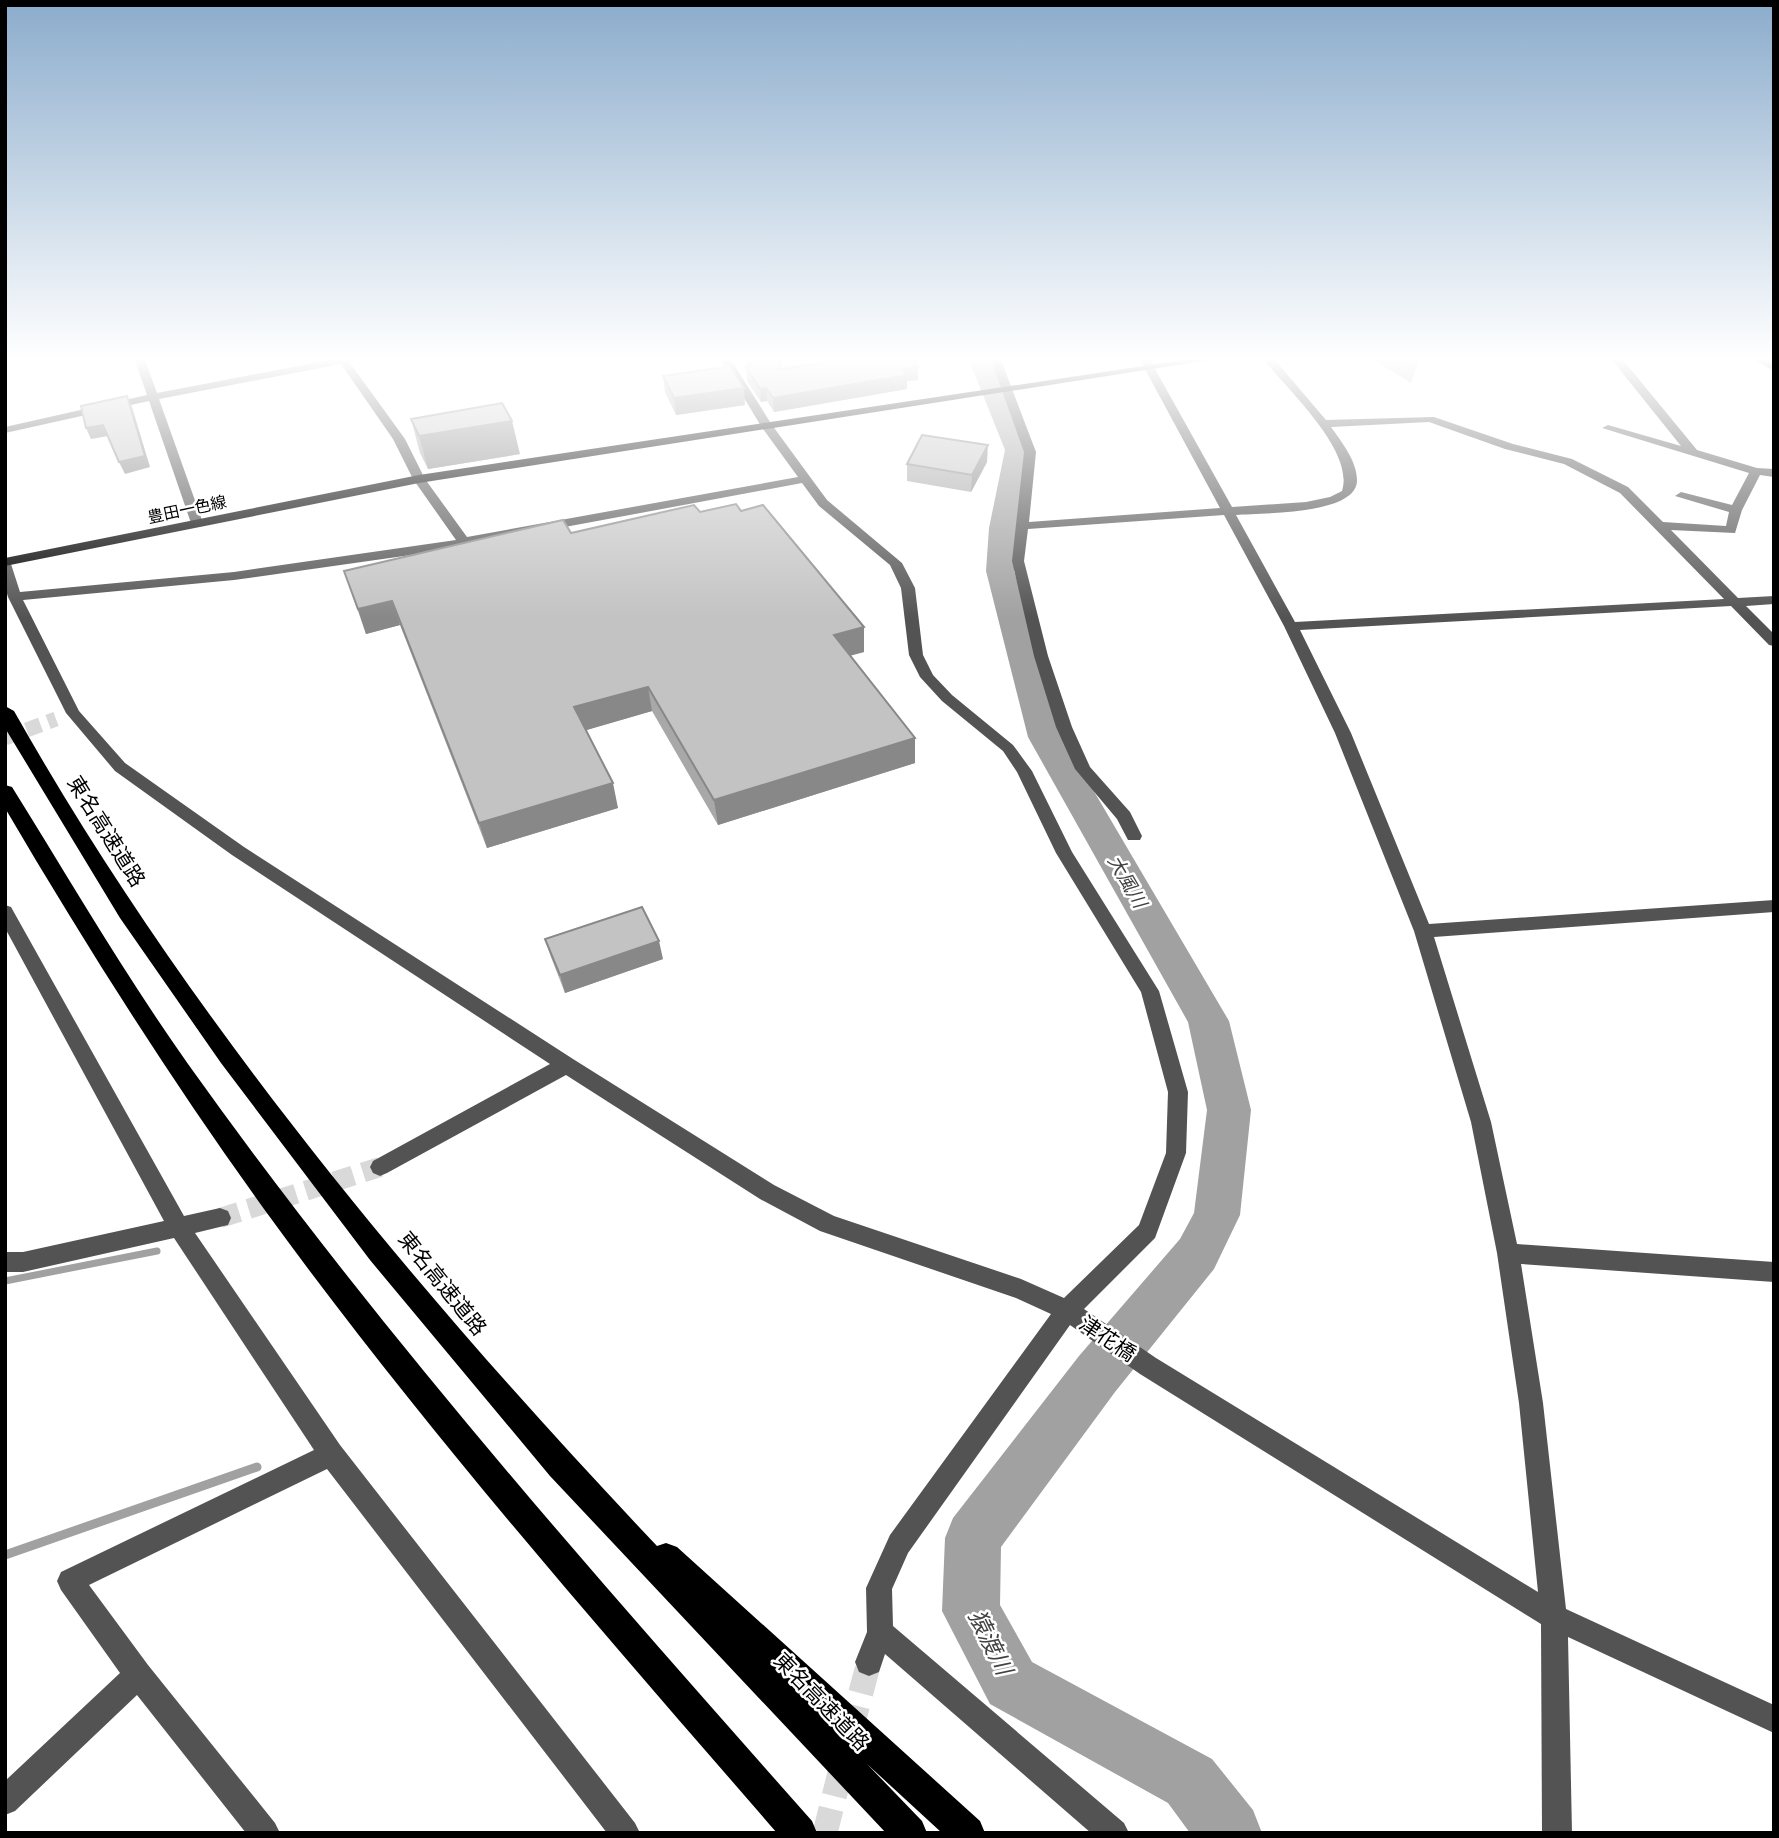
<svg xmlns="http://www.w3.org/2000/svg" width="1779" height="1838" font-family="'Titillium Web','Noto Sans JP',sans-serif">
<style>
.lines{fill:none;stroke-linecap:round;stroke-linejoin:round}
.stream-far1{stroke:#a1a1a1;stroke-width:7}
.stream{stroke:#a1a1a1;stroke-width:9}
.river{fill:#a1a1a1;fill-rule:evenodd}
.minor-tunnel-far2{stroke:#d9d9d9;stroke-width:15;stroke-dasharray:15 8;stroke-linecap:butt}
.minor-tunnel-far1{stroke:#d9d9d9;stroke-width:20;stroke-dasharray:20 10;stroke-linecap:butt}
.minor-tunnel{stroke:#d9d9d9;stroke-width:25;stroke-dasharray:25 13;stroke-linecap:butt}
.minor{fill:#535353;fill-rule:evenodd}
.major{fill:#000;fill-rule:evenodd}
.highway{fill:#000;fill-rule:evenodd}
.wall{fill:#a8a8a8}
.shaded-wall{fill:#888}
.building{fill:#c3c3c3;stroke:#888;stroke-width:2}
.labels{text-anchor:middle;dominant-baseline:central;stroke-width:5;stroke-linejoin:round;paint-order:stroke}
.far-street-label{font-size:16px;fill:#000;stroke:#fff}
.water-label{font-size:19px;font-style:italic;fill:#424242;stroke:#fff}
.near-street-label{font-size:21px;fill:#000;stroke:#fff}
.near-water-label{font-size:23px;font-style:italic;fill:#424242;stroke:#fff}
</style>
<rect width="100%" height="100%" fill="#fff"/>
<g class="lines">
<polyline class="stream-far1" points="5,1281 157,1251"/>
<polyline class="stream" points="5,1555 257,1467"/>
<polygon class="river" points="969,360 991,360 1031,450 1017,528 1014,571 1062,737 1229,1021 1251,1110 1240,1215 1214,1269 1115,1392 1001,1547 1000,1605 1032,1662 1212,1759 1253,1810 1262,1833 1190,1833 1168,1803 990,1704 942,1611 945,1538 953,1518 1079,1356 1180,1239 1194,1213 1207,1110 1188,1022 1028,737 986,571 989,528 1005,450"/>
<polyline class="minor-tunnel-far2" points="5,738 56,719"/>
<polyline class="minor-tunnel-far1" points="220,1218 380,1167"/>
<g class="minor-tunnel">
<polyline points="851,1730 869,1662"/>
<polyline points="825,1833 843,1761"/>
</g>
<g class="minor">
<path d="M135,360H145L157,393L330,360H353L350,363L405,439L425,479L467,537L798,477L761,426L721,360H731L772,425L827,500L902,563L915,588L923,655L933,675L952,695L1013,745L1032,771L1072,852L1159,991L1188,1092L1186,1153L1155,1238L1084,1309L1156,1358L1538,1592L1519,1403L1497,1253L1471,1122L1414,931L1335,733L1284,626L1224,515L1028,529L1024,561L1048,656L1072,727L1090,767L1130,812L1142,836L1140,840H1128L1117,819L1075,769L1056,727L1034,656L1012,561L1024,452L991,360H1001L1036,452L1029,522L1220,508L1140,360H1150L1232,507L1306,502L1330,497L1342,491C1355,451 1288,390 1264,360H1275L1326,420L1434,417L1513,444L1572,459L1628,487L1663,522L1726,526L1729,512L1675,496L1681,492L1732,505L1749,473L1602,428L1608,425L1681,446L1612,360H1623L1697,450L1757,468L1774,469V477L1760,475L1742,510L1735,533L1671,530L1738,598L1774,596V604L1746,606L1774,634V646L1769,645L1731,606L1300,630L1351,733L1429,924L1774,900V912L1434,937L1491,1122L1517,1244L1774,1262V1282L1521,1264L1543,1403L1566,1609L1774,1705V1733L1568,1637L1572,1833H1542L1541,1624L1140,1374L1070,1325L908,1553L892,1589L893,1626L1124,1823L1129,1833H1091L885,1654L879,1672L869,1676L859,1672L855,1662L867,1632L866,1588L890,1535L1051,1314L1016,1298L820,1231L760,1199L566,1075L387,1173L380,1176L373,1173L370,1167L373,1161L550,1064L232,855L115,771L66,713L8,597L5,587V560L11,564L20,592L234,572L456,540L413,479L393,439L341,364L159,399L203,523L197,527L191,523L149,401L5,433V427L147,395ZM1429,422L1505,449L1564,464L1620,493L1724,599L1295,622L1236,515C1261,513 1358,515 1357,480C1357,461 1341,441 1331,427ZM802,483L819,506L890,565L901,588L909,655L920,677L942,701L1003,751L1017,772L1056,853L1141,992L1168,1092L1166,1153L1139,1225L1064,1298L1021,1279L834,1216L774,1185L573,1059L244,847L125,763L79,711L23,600L234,580L425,553Z"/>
<polygon points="5,905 11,907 184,1216 220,1208 228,1211 231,1218 228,1225 195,1233 340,1445 635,1823 640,1833 607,1833 327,1469 89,1585 148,1665 275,1823 280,1833 246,1833 137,1695 15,1811 5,1815 5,1781 120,1673 61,1590 57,1581 61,1572 314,1450 174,1238 23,1272 5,1272 5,1252 23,1252 164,1221 5,928"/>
</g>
<g class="major">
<polygon points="1183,360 1210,360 419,483 5,566 5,558 419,475"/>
<polygon points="1755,360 1768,360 1774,364 1774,371"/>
</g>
<g class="highway">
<path d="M5,706L14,711C185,1014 418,1294 657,1546L666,1543L677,1547L980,1821L985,1833H942L867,1764L922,1821L927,1833H886L550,1476L370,1260L221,1063L120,918L5,728Z"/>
<path d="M5,785L12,787C70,880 125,975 188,1064C378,1331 595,1576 812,1821L817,1833H777C601,1630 422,1427 264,1209C171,1080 86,946 5,808Z"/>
</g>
</g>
<g class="wall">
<polygon points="745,360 781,360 781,369 918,367 918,380 907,381 907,389 774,412 767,401 761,402 747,381 746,367 748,367"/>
<polygon points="1374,360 1417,360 1416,367 1411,383"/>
<polygon points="663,376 745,405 676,415 665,392"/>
<polygon points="411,419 520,454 428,469 420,453"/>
<polygon points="987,462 971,492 907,481 907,464"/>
<polygon points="741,511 864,627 864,652 850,655 915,738 915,763 718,825 652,711 586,730 618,808 487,848 400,625 366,634 344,571 700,512"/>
<polygon points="545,939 663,959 565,993 551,957"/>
</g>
<g class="shaded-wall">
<polygon points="918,367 918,380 907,381 907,389 774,412 773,398 902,369"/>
<polygon points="744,388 745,405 676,415 674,398"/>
<polygon points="766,388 767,401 761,402 760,389"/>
<polygon points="127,396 132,407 150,467 125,474 119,462"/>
<polygon points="512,421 520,454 428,469 419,436"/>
<polygon points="103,425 108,436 91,439 86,428"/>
<polygon points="988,445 987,462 971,492 972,475"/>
<polygon points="392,601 400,625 366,634 358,609"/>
<polygon points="864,627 864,652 835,660 834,635"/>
<polygon points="648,687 652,711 580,732 574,707"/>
<polygon points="915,738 915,763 718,825 714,800"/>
<polygon points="613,783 618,808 487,848 479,823"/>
<polygon points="659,941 663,959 565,993 560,975"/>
</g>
<g class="building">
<polygon points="749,360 780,360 780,369 842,360 915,360 918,367 902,369 907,375 773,398 766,388 760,389 746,367 752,366"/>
<polygon points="1406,360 1417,360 1416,367"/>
<polygon points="730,366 744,388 674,398 663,376"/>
<polygon points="127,396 145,456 119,462 103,425 86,428 81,406"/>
<polygon points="502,403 512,421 419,436 411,419"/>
<polygon points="922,435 988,445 972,475 907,464"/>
<polygon points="736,504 741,511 763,505 864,627 834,635 915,738 714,800 648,687 574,707 613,783 479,823 392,601 358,609 344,571 563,520 571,533 694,505 700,512"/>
<polygon points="642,907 659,941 560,975 545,939"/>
</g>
<linearGradient id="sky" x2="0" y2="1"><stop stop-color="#8baccc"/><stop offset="0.58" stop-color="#fff"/><stop offset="1" stop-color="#fff" stop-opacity="0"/></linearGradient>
<rect width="1779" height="618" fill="url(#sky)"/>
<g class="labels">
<g class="far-street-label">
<text transform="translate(187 509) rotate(-12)">豊田一色線</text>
</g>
<g class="water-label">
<text transform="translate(1128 881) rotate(60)">大風川</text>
</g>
<g class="near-street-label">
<text transform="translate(107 831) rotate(58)">東名高速道路</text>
<text transform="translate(443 1283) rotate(51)">東名高速道路</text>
<text transform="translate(1108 1338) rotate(34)">津花橋</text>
<text transform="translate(822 1701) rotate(46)">東名高速道路</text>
</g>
<g class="near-water-label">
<text transform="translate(991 1642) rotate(64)">猿渡川</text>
</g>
</g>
<rect width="1779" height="1838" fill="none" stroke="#000000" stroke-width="14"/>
</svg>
